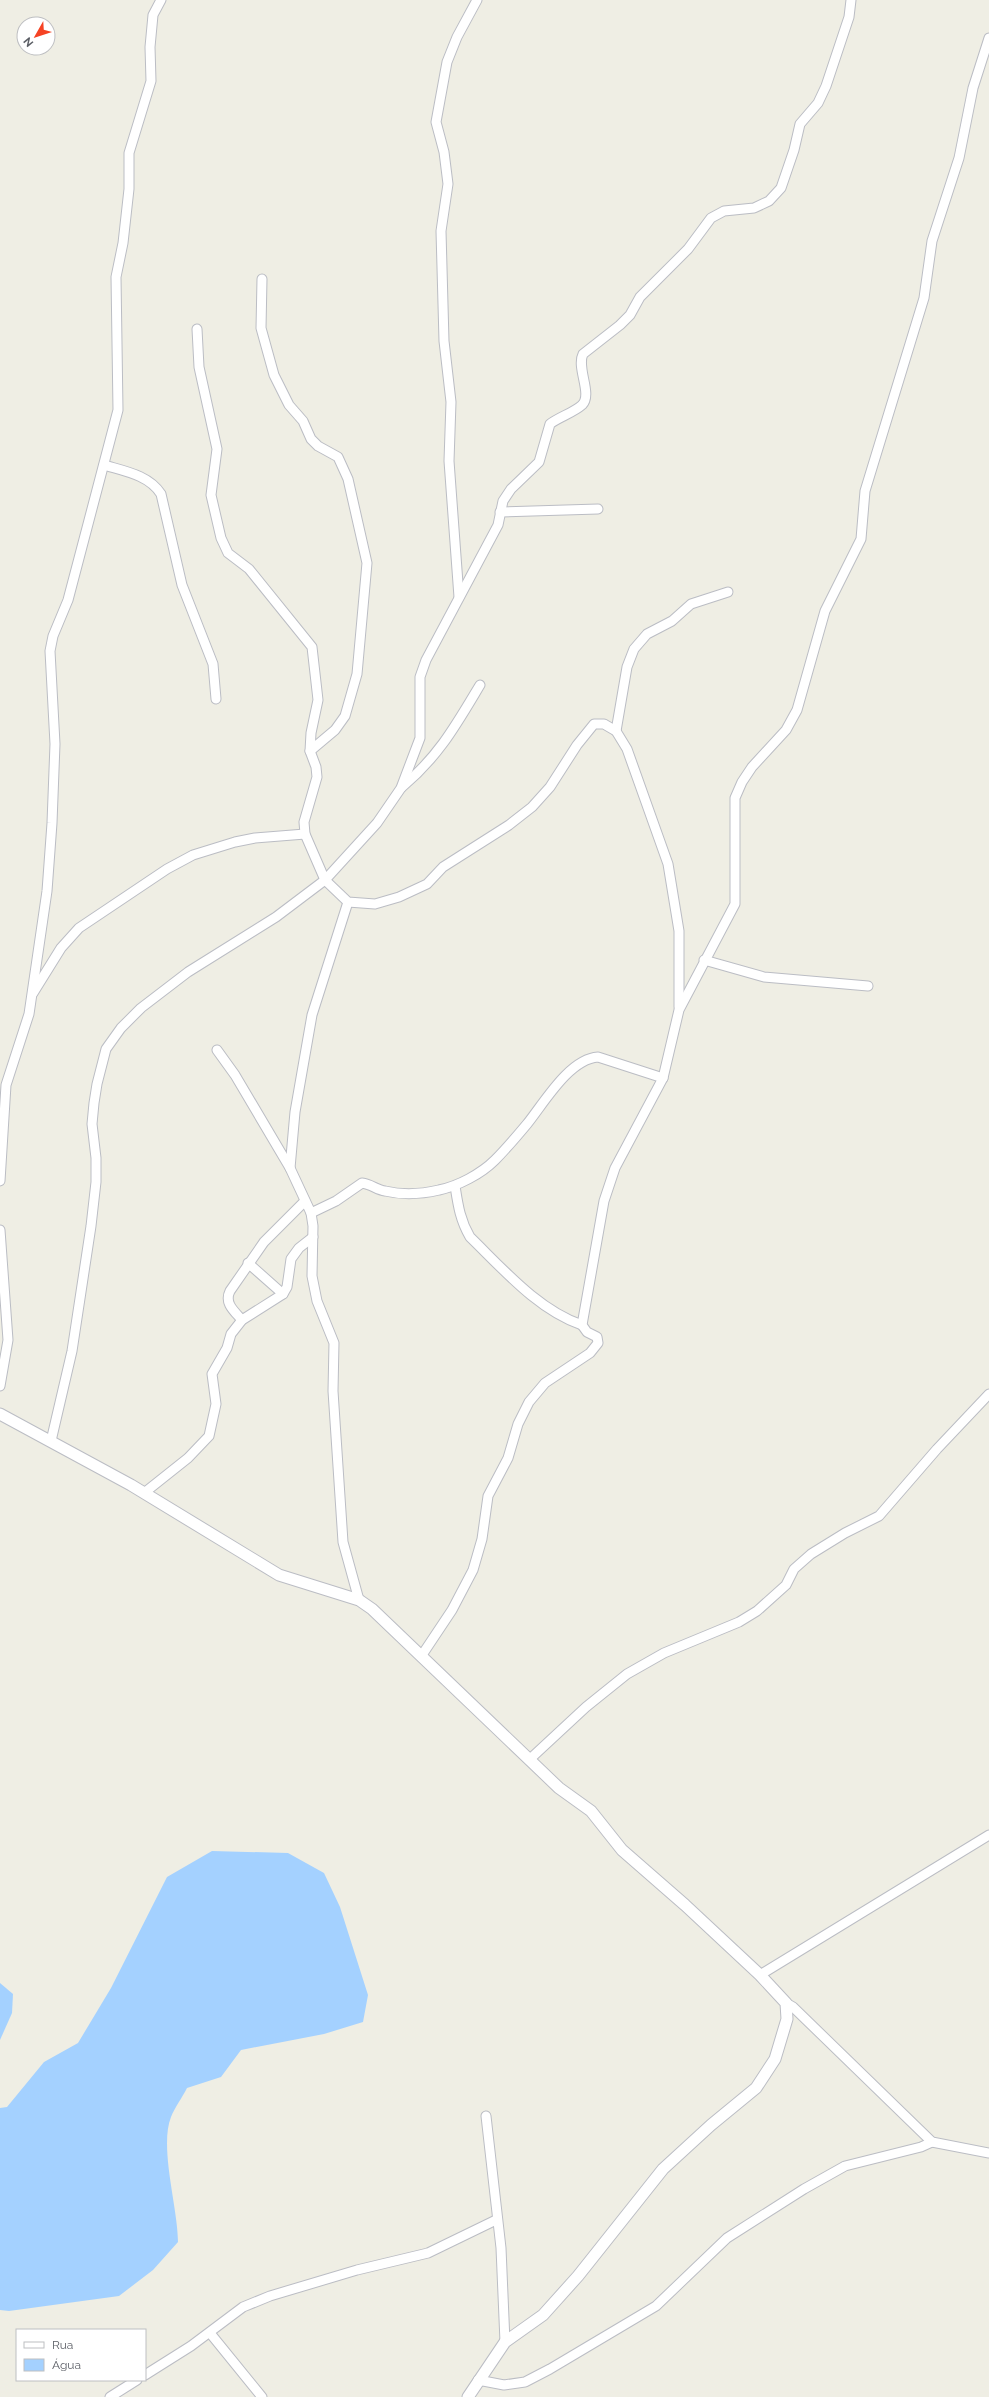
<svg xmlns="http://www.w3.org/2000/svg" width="989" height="2397" font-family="Raleway,sans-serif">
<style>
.water{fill:#a4d1ff}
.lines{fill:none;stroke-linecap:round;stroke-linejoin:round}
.minor-casing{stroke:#bbbdc4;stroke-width:11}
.tertiary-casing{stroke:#bbbdc4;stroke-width:13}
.minor{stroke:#fff;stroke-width:9}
.tertiary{stroke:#fff;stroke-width:11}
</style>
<rect width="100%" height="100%" fill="#efeee4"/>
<g class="water">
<path d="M212,1851L288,1853L324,1873L340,1907L368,1995L363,2022L324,2034L241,2050L221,2077L187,2088C182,2098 175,2107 171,2117C159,2147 178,2208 178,2242L153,2270L119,2296L9,2311L0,2310V2108L7,2107L44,2062L78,2043L111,1988L167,1877Z"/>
<polygon points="0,1983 13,1994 12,2013 0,2040"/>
</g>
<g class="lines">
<defs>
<g id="minor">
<polyline points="262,279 261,328 274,375 289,405 303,421 311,439 318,446 338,457 348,479 367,563 357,674 345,716 335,730 310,751"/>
<polyline points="197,329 199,367 217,449 211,495 221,538 228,553 249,569 312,647 318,700 311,733 310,751 316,767 317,777 304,822 305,834 325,880 348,902 375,904 399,897 427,884 443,867 509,825 532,807 550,787 577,745 594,724 604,724 616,731 627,749 668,864 679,931 679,1007"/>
<path d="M104,465C124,471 149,475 161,494L182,585L213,664L216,699"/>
<polyline points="500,512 598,509"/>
<polyline points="459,597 449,461 451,402 444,341 441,231 448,184 444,152 436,122 447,62 457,37 477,0"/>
<polyline points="616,731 627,667 634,649 647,634 672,621 691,604 728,592"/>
<path d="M402,787C439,756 456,725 480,685"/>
<polyline points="704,960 764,977 868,986"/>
<polyline points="33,993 61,948 79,928 167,869 193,855 235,842 255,838 305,834"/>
<polyline points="217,1050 235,1075 290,1168 311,1213 313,1226 312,1276 317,1301 334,1343 333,1391 343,1542 359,1600"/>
<polyline points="290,1168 295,1112 312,1015 348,902"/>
<polyline points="0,1181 6,1085 29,1014 47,891 52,823 55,744 50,651 53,636 68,600 118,410 116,277 123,243 129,189 129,153 151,81 150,47 153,15 161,0"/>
<path d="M455,1186C458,1205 460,1220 470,1237C503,1269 538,1310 582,1325"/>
<path d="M311,1213L336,1201L362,1183C371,1184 377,1190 385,1191C402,1195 422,1194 439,1190C458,1186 481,1174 495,1160C506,1149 517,1136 527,1124C544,1103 569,1059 598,1057L663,1078"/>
<polyline points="0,1230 8,1340 0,1386"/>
<polyline points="248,1263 283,1294"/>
<path d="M242,1320C234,1311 224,1303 230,1291L264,1242L305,1201"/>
<path d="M51,1441L72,1351L91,1226L96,1182V1158L92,1124L94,1103L97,1084L106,1049L121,1028L141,1008L188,972L276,917L325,880L377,823L401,788L420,738V677L426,660L498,525L503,501L511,489L539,462L550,424C559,417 573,413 582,405C593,394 576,368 583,354L620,325L630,315L640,297L688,249L711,218L724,211L754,208L769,201L781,188L794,150L800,124L818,103L826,86L849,17L851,0"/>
<polyline points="144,1493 188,1458 209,1436 216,1404 212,1374 227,1348 231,1334 242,1320 283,1294 287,1287 291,1259 299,1248 313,1237"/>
<polyline points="422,1655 452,1610 473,1570 482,1539 488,1496 508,1458 518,1424 529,1402 545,1383 590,1353 598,1343 597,1337 587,1332 582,1325 604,1201 615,1168 663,1078 679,1010 735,904 735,798 742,782 752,767 786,730 797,710 825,611 861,539 865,491 924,298 932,241 959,158 973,88 989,38"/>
<polyline points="530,1759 586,1707 627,1674 664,1653 739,1622 757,1611 786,1585 794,1569 811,1554 845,1533 879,1516 937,1449 989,1394"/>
<polyline points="760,1975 989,1835"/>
<polyline points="786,2003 793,2007 932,2142 989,2153"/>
<polyline points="486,2116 501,2248 505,2342"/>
<polyline points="210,2333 262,2397"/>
<polyline points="145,2375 191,2346 243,2307 270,2296 357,2270 428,2253 496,2220"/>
<polyline points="478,2380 504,2385 525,2382 550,2369 656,2306 727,2238 804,2189 845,2166 921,2147 932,2142"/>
<polyline points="110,2397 137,2380"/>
</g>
<polyline id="tertiary" points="0,1414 131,1485 279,1575 359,1600 372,1609 559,1788 591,1811 622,1850 685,1905 760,1975 786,2003 787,2019 775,2059 756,2088 711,2125 663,2169 578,2276 543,2315 505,2342 468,2397"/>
</defs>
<use href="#minor" class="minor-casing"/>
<use href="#tertiary" class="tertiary-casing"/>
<use href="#minor" class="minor"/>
<use href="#tertiary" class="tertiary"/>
</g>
<rect x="16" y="2329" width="130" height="52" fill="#ffffff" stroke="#bebfc2"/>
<rect x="24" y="2342" width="20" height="6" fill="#ffffff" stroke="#bebfc2"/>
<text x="52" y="2349" font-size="12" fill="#5c5f66">Rua</text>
<rect x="24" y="2359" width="20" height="12" fill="#a4d1ff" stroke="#bebfc2"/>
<text x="52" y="2369" font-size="12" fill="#5c5f66">Água</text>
<g transform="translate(36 36) rotate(231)"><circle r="19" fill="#ffffff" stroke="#bebfc2"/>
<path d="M0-3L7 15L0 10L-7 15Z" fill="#f54324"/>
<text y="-6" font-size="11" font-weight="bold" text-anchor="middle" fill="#5c5f66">N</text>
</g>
</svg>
